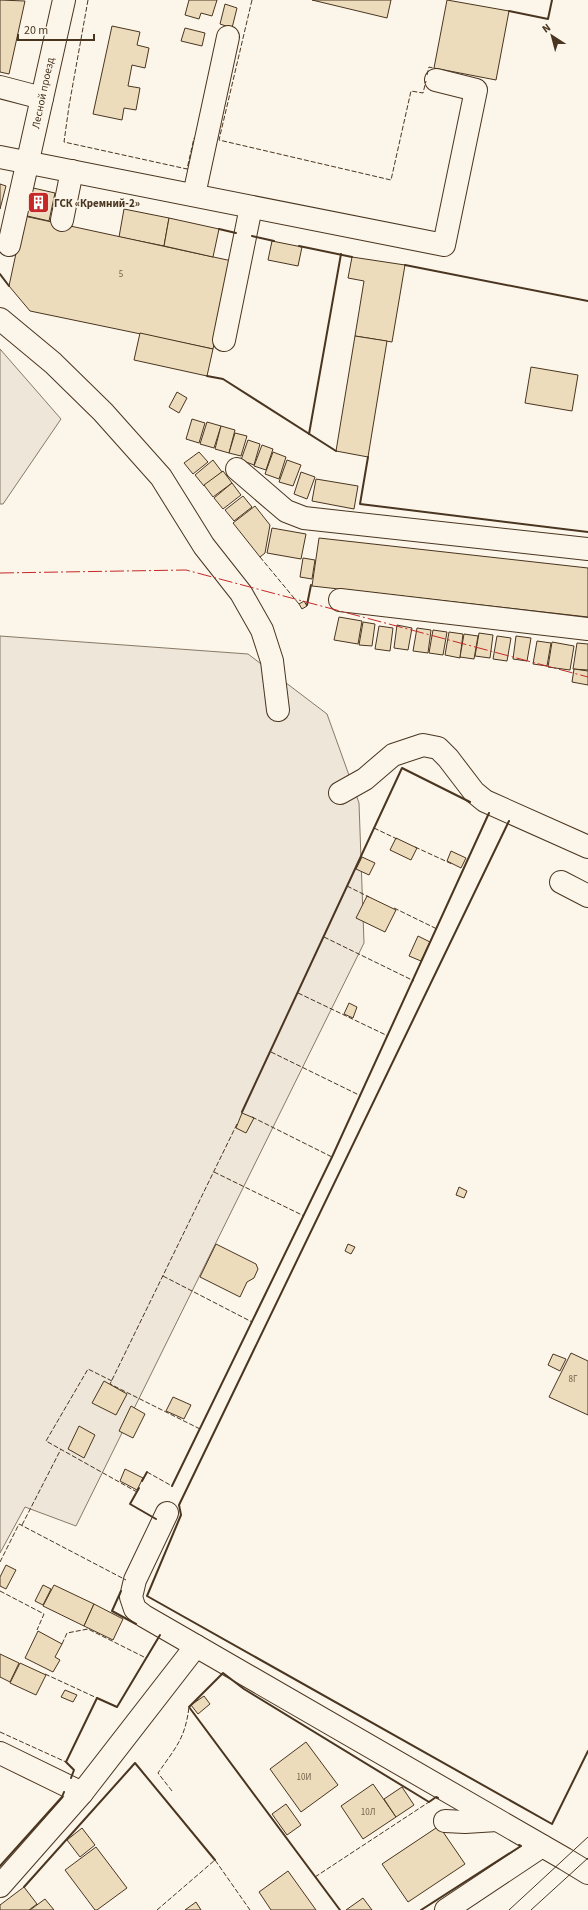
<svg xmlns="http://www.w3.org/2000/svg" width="588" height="1910" font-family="'Source Sans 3',sans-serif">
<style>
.green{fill:#ede6d9;stroke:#887966}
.building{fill:#ecdcbc;stroke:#4a3520}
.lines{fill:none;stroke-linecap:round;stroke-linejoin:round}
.minor-casing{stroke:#4a3520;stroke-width:24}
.minor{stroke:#fbf6e9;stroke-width:22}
.tram{stroke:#4a3520;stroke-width:1}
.fence{stroke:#4a3520;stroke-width:1;stroke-dasharray:5 2;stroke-linecap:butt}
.wall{stroke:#4a3520;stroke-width:2}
.power{stroke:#c62828;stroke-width:1;stroke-dasharray:14 3 2 3;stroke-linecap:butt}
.labels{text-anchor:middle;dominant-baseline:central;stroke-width:3;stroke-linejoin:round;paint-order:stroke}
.number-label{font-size:9px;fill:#725f47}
.street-label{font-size:11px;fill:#4a3520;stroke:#fbf6e9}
.poi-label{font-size:11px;font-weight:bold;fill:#4a3520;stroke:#fbf6e9;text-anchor:start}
</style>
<rect width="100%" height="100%" fill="#fbf6e9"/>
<g class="green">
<polygon points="0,349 61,419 3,504 0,504"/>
<polygon points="0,636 248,654 327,714 359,803 364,943 76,1526 25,1507 0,1553"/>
</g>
<g class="building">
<polygon points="0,0 25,1 9,74 0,72"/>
<polygon points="189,0 217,0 212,16 201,13 199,19 185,15"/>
<polygon points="312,0 391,0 387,18"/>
<polygon points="447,0 509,11 496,80 434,68"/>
<polygon points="225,4 237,8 232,28 220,24"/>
<polygon points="112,26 140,32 137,45 149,48 145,68 132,65 128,86 140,88 136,110 124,108 122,120 93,114"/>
<polygon points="185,28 205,33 202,46 181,41"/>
<polygon points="0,184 6,186 0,209"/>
<polygon points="29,187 55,193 49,221 23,215"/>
<polygon points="124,209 169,218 164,246 119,237"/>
<polygon points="24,216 232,261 213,349 30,311 9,286"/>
<polygon points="169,218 219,229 213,257 164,246"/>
<polygon points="272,241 302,247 298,266 268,260"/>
<polygon points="352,257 405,265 392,342 355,336 364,281 348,278"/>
<polygon points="140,333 213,349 207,376 134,360"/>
<polygon points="355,336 387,341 368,457 336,451"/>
<polygon points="531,367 578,375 572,411 525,403"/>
<polygon points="177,392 187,398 179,413 169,407"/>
<polygon points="192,419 205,423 199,443 186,439"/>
<polygon points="207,422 221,426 214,448 200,444"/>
<polygon points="221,426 235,430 229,453 215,449"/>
<polygon points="235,433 247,436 241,456 229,453"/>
<polygon points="248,440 260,444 254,465 241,460"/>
<polygon points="262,445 273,449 266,470 254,466"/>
<polygon points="199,452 208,462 193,474 184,463"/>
<polygon points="273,452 286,457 279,479 265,474"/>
<polygon points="213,460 222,472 204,486 195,475"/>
<polygon points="287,460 301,465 293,486 279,482"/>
<polygon points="223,471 232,483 213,497 204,485"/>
<polygon points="301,472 315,477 307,499 294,494"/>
<polygon points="316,479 358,486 354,509 312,501"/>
<polygon points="232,483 241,495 223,509 214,498"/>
<polygon points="243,496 252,507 234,521 225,510"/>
<polygon points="255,506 270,525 265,553 260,557 233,523"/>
<polygon points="272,528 306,534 301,559 267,553"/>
<polygon points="319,538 588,568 588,617 312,586"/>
<polygon points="303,558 315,560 312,579 300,577"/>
<polygon points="304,601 307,606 302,609 299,604"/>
<polygon points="339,617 362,621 358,644 334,640"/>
<polygon points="363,622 375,624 372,646 359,645"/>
<polygon points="397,625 412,628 408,650 394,648"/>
<polygon points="379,626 393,628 390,651 375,649"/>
<polygon points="417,628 431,630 428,653 413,651"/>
<polygon points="433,630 447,632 443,655 429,653"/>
<polygon points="449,632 463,634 460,658 445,655"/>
<polygon points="479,633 493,635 490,658 475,656"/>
<polygon points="464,634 478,636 474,659 460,657"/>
<polygon points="497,636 511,638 507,661 493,659"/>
<polygon points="516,636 531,638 527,661 513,659"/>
<polygon points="537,641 551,643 547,666 533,664"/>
<polygon points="552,642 574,646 570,670 548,667"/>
<polygon points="577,643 588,644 588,670 573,669"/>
<polygon points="574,669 588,671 588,685 572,682"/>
<polygon points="396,838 417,848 411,860 390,850"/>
<polygon points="451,851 466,858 461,868 447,861"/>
<polygon points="362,857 375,863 369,875 356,869"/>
<polygon points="367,896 396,910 385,932 356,918"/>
<polygon points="418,936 430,942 421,961 409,956"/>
<polygon points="349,1003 357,1007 353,1018 344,1014"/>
<polygon points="242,1113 254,1118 246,1133 236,1128"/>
<polygon points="459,1187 467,1191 464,1198 456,1195"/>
<polygon points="216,1244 256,1264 258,1269 254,1278 247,1282 240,1297 200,1277"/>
<polygon points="348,1244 355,1247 351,1254 345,1251"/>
<polygon points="571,1353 588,1361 588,1415 549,1397"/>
<polygon points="553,1354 566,1359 560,1371 548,1365"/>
<polygon points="104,1381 127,1394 116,1415 92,1403"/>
<polygon points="173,1397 191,1405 184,1419 166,1411"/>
<polygon points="131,1406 145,1414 133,1438 119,1431"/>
<polygon points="79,1426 95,1435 84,1458 68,1449"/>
<polygon points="125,1469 143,1478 137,1490 120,1481"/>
<polygon points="6,1565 16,1570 6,1589 0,1586 0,1577"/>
<polygon points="43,1585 51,1589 43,1605 35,1601"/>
<polygon points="54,1585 94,1604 84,1626 43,1606"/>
<polygon points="94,1604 123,1619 113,1640 84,1626"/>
<polygon points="38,1631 62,1644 55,1657 60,1660 53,1672 25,1658"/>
<polygon points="0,1654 19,1663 10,1682 0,1677"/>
<polygon points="20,1663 46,1675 36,1695 10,1683"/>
<polygon points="65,1690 77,1695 73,1702 61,1697"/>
<polygon points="204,1696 210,1704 198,1714 191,1705"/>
<polygon points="306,1742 338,1785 301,1812 270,1769"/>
<polygon points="373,1784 396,1817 363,1839 341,1806"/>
<polygon points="402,1787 414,1805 396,1817 384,1799"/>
<polygon points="286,1804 301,1825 287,1835 272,1814"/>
<polygon points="439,1826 465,1864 408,1902 382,1864"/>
<polygon points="82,1828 95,1845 80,1857 67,1840"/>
<polygon points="96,1847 127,1888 97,1910 95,1910 65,1870"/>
<polygon points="288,1871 316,1910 271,1910 259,1892"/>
<polygon points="24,1887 37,1904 29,1910 0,1910 0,1905"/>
<polygon points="363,1898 372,1910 346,1910"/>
<polygon points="45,1899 54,1910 30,1910"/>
<polygon points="196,1902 201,1910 185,1910"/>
</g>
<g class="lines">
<defs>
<g id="minor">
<polyline points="0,87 42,98"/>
<polyline points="0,157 444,245 476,90 436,80"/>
<polyline points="194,195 228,37"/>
<polyline points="62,220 72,171"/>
<polyline points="9,245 64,0"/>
<polyline points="0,319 53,363 103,412 161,477 204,546 241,593 262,630 272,661 278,710"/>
<polyline points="224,340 251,207"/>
<polyline points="237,469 286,511 304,518 588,549"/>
<polyline points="340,600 588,629"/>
<polyline points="340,793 365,779 393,755 423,745 438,748 448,758 474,792 485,801 588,847"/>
<polyline points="561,882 588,896"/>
<polyline points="167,1513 135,1580 131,1597 135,1609 144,1616 196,1646"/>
<polyline points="0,1753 82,1793"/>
<polyline points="445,1821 465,1822 497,1820"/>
<polyline points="0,1886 82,1793 196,1646 565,1859 588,1873"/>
<polyline points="446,1910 542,1846"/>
</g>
</defs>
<use href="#minor" class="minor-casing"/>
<use href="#minor" class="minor"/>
<g class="tram">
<polyline points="509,1910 588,1837"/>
<polyline points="531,1910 588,1858"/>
</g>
<g class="fence">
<polyline points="88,0 69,106 64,142 187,169 194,138"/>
<polyline points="252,0 219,140 391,180 411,91 423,93 426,81"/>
<polyline points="427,75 429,67 433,68"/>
<polyline points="260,557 299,604"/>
<polyline points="374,828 397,839"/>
<polyline points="415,847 452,864"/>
<polyline points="347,886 369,897"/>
<polyline points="394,908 437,929"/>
<polyline points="324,937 414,981"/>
<polyline points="298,993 388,1036"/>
<polyline points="271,1052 361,1096"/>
<polyline points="252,1117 332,1157"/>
<polyline points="214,1172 304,1216"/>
<polyline points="163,1276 252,1322"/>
<polyline points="112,1381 88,1369 46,1441 137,1492"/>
<polyline points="200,1429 110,1384 237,1124"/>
<polyline points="147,1472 172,1486"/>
<polyline points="22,1525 61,1449"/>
<polyline points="0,1562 19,1524 126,1580"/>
<polyline points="0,1591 44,1614 37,1630"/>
<polyline points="62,1644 67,1633 88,1629 146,1658"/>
<polyline points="45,1674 97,1698"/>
<polyline points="0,1732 66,1762"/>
<path d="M172,1791L158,1773C176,1747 185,1739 189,1707"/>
<polyline points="315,1877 429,1802"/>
<polyline points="157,1910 215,1860 250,1910"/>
</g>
<g class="wall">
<polyline points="509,11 548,19 552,0"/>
<polyline points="219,229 236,233"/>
<polyline points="252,236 274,241"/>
<polyline points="299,246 352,257"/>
<polyline points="405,265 588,301"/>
<polyline points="0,274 9,286"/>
<polyline points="207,376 223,379 336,451"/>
<polyline points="309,434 341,254"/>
<polyline points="368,457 360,504 588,532"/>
<polyline points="307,605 311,585"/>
<polyline points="509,821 179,1505 181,1515 147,1596 552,1824 588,1751"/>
<polyline points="242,1112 402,768 470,802"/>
<polyline points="142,1481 147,1472"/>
<polyline points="172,1486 332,1157 489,813"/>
<polyline points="139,1488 130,1504 156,1519"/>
<polyline points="121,1591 112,1611 136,1624"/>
<polyline points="71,1778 74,1770 66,1762 97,1698 117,1707 160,1635"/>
<polyline points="0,1866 62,1797 64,1792"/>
<polyline points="24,1887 135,1763 215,1860"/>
<polyline points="340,1910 189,1707 223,1673 244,1689 429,1802 436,1797 438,1798"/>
<polyline points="421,1910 521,1846 519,1845"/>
</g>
<polyline class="power" points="0,573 186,570 588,677"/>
</g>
<defs>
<symbol id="building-square" viewBox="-11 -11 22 22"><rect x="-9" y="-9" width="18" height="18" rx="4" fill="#c62828" stroke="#fbf6e9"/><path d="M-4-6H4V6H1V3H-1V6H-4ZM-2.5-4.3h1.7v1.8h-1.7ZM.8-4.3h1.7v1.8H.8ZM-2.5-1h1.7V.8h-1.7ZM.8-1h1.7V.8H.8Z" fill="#fff"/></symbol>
</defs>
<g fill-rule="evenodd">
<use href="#building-square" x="26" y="190" width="25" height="25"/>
</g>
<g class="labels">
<g class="number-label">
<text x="121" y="274">5</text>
<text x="573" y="1379">8Г</text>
<text x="304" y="1777">10И</text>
<text x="368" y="1812">10Л</text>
</g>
<g class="street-label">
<text transform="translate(43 93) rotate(-78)">Лесной проезд</text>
</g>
<g class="poi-label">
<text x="54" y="203">ГСК «Кремний-2»</text>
</g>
</g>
<g transform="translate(552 36) rotate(324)" stroke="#fbf6e9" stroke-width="3" paint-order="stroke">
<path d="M0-3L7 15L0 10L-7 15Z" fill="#4a3520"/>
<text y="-6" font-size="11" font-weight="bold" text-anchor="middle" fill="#4a3520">N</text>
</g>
<path d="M18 34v6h76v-6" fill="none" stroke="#4a3520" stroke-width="2"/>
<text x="24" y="34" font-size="12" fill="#4a3520" stroke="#fbf6e9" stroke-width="3" paint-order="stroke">20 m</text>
</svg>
